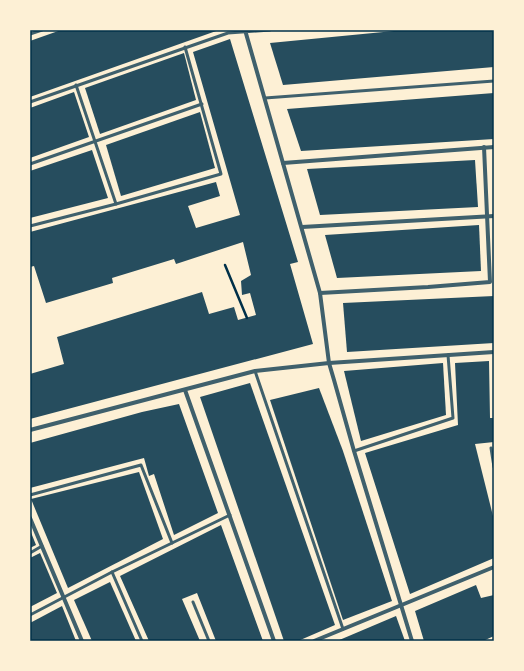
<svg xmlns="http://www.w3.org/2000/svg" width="524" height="671" font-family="Commissioner,sans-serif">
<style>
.building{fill:#264d5e}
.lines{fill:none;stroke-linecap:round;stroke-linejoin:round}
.path{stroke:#003049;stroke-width:2.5}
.service{stroke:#3f606c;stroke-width:3}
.minor{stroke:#3f606c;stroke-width:4}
.neatline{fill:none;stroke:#003049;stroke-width:1.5}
</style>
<rect width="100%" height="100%" fill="#fdf0d5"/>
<g class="building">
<polygon points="61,30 219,30 30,97 30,41"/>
<polygon points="404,30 494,30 494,67 283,85 270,43"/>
<polygon points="230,39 298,262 290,264 313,344 30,419 30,374 64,364 57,337 202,292 209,314 234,307 238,320 256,315 250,293 242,295 241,281 251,275 243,242 176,264 174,259 112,278 113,283 46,303 34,266 30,267 30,232 216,182 220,196 188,206 196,228 240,215 193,52"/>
<polygon points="184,53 196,100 100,134 85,88"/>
<polygon points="74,92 89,137 30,158 30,108"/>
<polygon points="494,93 494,139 301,151 287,109"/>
<polygon points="200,112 215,168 121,196 106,145"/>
<polygon points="92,150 108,198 30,218 30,171"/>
<polygon points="475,160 478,207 320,215 307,169"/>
<polygon points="479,225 481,271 337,278 325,235"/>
<polygon points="494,296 494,343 347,352 343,303"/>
<polygon points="489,361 490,418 494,418 494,442 475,444 494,520 494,558 410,594 365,453 458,425 455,363"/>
<polygon points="443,363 446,415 361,441 344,371"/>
<polygon points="250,383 335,625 298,641 284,641 200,397"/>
<polygon points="319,388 343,451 392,601 343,620 270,400"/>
<polygon points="179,404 218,513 174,535 154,474 149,476 144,458 30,488 30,443 142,412"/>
<polygon points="139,472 163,539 68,588 31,499"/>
<polygon points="221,525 263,641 216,641 197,593 182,599 200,641 149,641 120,576"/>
<polygon points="30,530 36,545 30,548"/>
<polygon points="40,553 57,593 30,607 30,558"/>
<polygon points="110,582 136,641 92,641 74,600"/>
<polygon points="476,585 481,598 494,595 494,636 483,641 424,641 415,611"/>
<polygon points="62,606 76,641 30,641 30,623"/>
<polygon points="396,616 405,641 337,641"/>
</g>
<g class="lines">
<polyline class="path" points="225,265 247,318"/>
<g class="service">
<polyline points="30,34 42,30"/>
<polyline points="76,85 116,204"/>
<polyline points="265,98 494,81"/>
<polyline points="30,102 228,33 270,30"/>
<polyline points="30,164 202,104"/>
<polyline points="30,226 116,204 221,174 185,47"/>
<polyline points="255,371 343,629"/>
<polyline points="491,448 494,467"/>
<polyline points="354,451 453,418 448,355"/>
<polyline points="30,495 141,465 172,543"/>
<polyline points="30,553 42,546"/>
<polyline points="112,572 142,641"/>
<polyline points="193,602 209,641"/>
<polyline points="30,615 112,572 230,515"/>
</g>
<g class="minor">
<polyline points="245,30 320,293 329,363 334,380 354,451 412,641"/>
<polyline points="283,163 494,147"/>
<polyline points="302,227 494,216"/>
<polyline points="320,293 428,287 490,282 484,147"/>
<polyline points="185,390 274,641"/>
<polyline points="30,430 255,371 329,363 494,352"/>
<polyline points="30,518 82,641"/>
<polyline points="314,641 494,567"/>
</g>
</g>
<rect width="524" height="671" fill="none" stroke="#fdf0d5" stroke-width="62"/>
<rect x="31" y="31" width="462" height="609" class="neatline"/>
</svg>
